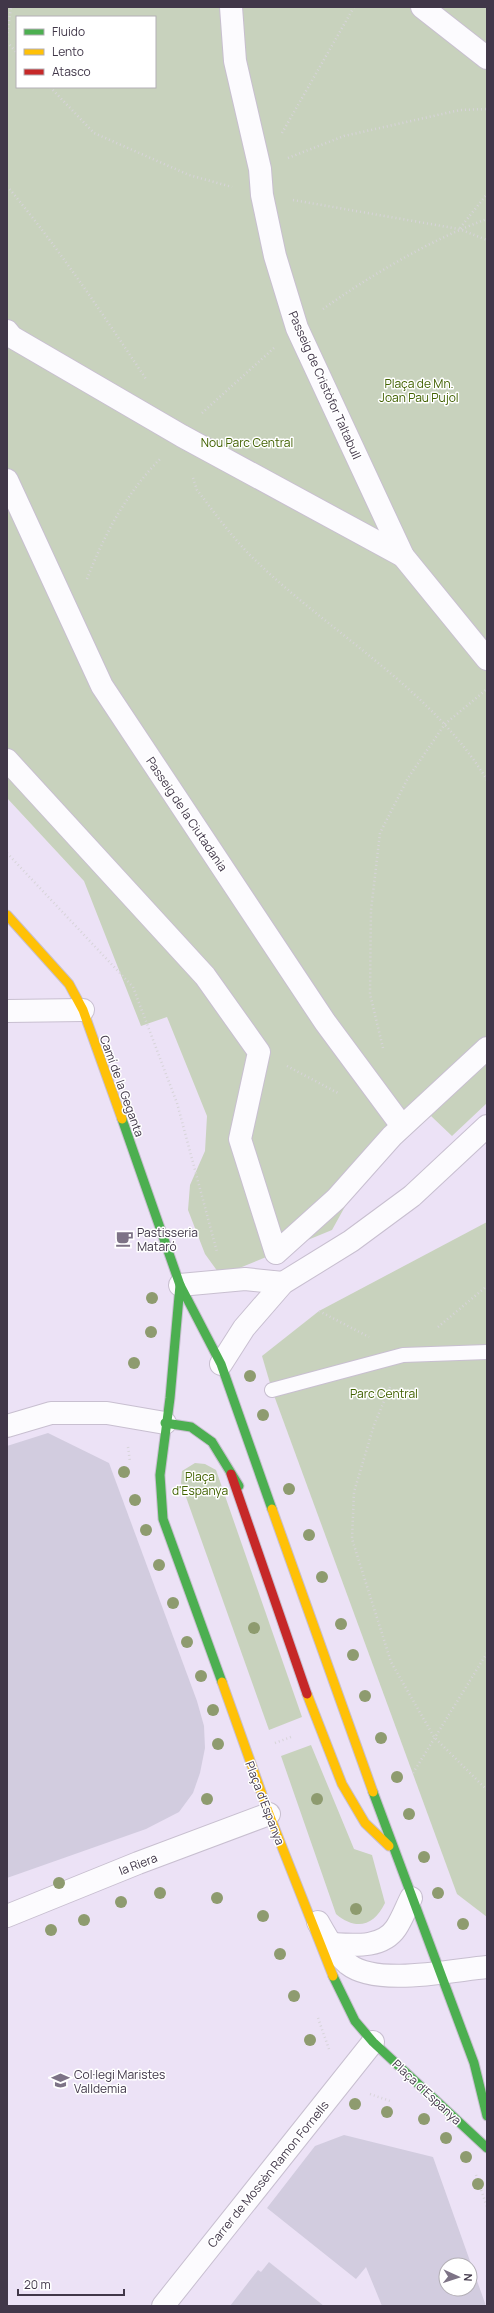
<svg xmlns="http://www.w3.org/2000/svg" width="494" height="2313" font-family="Manrope,sans-serif">
<style>
.green{fill:#c8d2bd;fill-rule:evenodd}
.building{fill:#d2ccdf;fill-rule:evenodd}
.lines{fill:none;stroke-linecap:round;stroke-linejoin:round}
.lane-casing{stroke:#c8bfd0;stroke-width:16}
.street-casing{stroke:#c8bfd0;stroke-width:24}
.fast-casing{stroke:#c8bfd0;stroke-width:11}
.slow-casing{stroke:#c8bfd0;stroke-width:11}
.jam-casing{stroke:#c8bfd0;stroke-width:11}
.path{stroke:#d7d4d9;stroke-width:2.5;stroke-dasharray:1 3;stroke-linecap:butt}
.lane{stroke:#fcfbfe;stroke-width:14}
.street{stroke:#fcfbfe;stroke-width:22}
.fast{stroke:#4caf50;stroke-width:9}
.slow{stroke:#ffc107;stroke-width:9}
.jam{stroke:#c62828;stroke-width:9}
.tree{fill:#8e9b6f}
.labels{text-anchor:middle;dominant-baseline:central;stroke-width:3;stroke-linejoin:round;paint-order:stroke}
.park-label{font-size:12px;fill:#416101;stroke:#fff}
.street-label{font-size:12px;fill:#413749;stroke:#fff}
.poi-label{font-size:12px;fill:#413749;stroke:#fff;text-anchor:start}
</style>
<rect width="100%" height="100%" fill="#ece2f6"/>
<g class="green">
<path d="M7,7H487V1103L452,1136L431,1116L358,1183L332,1230L237,1269L218,1272L205,1254L188,1210L190,1185L205,1151L207,1116L167,1017L141,1026L84,881L7,798ZM17,17H155V87H17Z"/>
<polygon points="487,1222 487,1917 457,1894 272,1390 262,1356 319,1311"/>
<polygon points="195,1463 205,1464 216,1470 302,1717 269,1730 181,1483 182,1471"/>
<path d="M311,1745L354,1849L372,1855L385,1903C374,1926 356,1931 336,1914L281,1756Z"/>
</g>
<g class="building">
<polygon points="48,1433 109,1463 197,1701 204,1726 205,1748 200,1773 193,1793 179,1812 146,1829 7,1878 7,1446"/>
<path d="M344,2135L433,2157L486,2306H382L366,2267L356,2279L267,2208L315,2146ZM446,2265H470V2289H446Z"/>
<polygon points="269,2262 324,2306 230,2306 258,2270 261,2272"/>
</g>
<g class="lines">
<defs>
<polyline id="lane" points="272,1390 403,1355 487,1352"/>
<g id="street">
<polyline points="231,7 235,61 260,169 262,195 275,256 297,328 403,556 487,659"/>
<polyline points="422,7 487,58"/>
<polyline points="7,331 12,337 182,436 403,556"/>
<polyline points="7,480 102,686 325,1022 402,1126"/>
<polyline points="7,760 205,976 259,1052 240,1139 276,1253 336,1199 392,1136 487,1048"/>
<polyline points="7,1011 83,1010"/>
<polyline points="180,1285 245,1279 283,1283"/>
<polyline points="221,1364 244,1328 283,1283 351,1241 412,1196 487,1126"/>
<polyline points="7,1426 51,1413 107,1413 165,1423"/>
<polyline points="7,1916 138,1863 269,1814"/>
<path d="M318,1922C326,1936 335,1953 348,1964C377,1987 453,1970 487,1967"/>
<path d="M330,1944C352,1945 382,1949 396,1928C402,1919 406,1908 411,1898"/>
<polyline points="163,2306 373,2042"/>
</g>
<g id="fast">
<polyline points="122,1119 180,1285 221,1364 272,1509"/>
<polyline points="180,1285 170,1398 160,1475 163,1519 222,1682"/>
<polyline points="165,1423 191,1427 212,1442 239,1486"/>
<polyline points="373,1792 474,2063 487,2116"/>
<polyline points="333,1976 355,2021 373,2042 487,2148"/>
</g>
<g id="slow">
<polyline points="7,915 69,984 83,1010 122,1119"/>
<polyline points="272,1509 373,1792"/>
<polyline points="222,1682 269,1814 333,1976"/>
<polyline points="307,1694 342,1784 365,1823 389,1846"/>
</g>
<polyline id="jam" points="231,1474 307,1694"/>
</defs>
<use href="#lane" class="lane-casing"/>
<use href="#street" class="street-casing"/>
<use href="#fast" class="fast-casing"/>
<use href="#slow" class="slow-casing"/>
<use href="#jam" class="jam-casing"/>
<g class="path">
<polyline points="7,37 11,7"/>
<polyline points="7,42 17,53"/>
<polyline points="50,87 94,133 189,175 232,187"/>
<polyline points="282,133 354,7"/>
<polyline points="288,158 344,136 460,110 487,109"/>
<path d="M7,186C58,247 102,313 146,379"/>
<polyline points="293,200 459,229 487,240"/>
<polyline points="460,228 487,194"/>
<path d="M323,309C371,275 432,239 487,219"/>
<polyline points="202,413 274,348"/>
<path d="M193,478L197,490C215,513 233,539 255,560C330,633 432,689 487,780"/>
<path d="M87,579C104,535 127,492 161,458"/>
<polyline points="7,853 133,987 177,1103 217,1252"/>
<polyline points="383,1048 370,994 371,910 380,833 408,778 445,724 487,689"/>
<polyline points="287,1066 338,1093"/>
<polyline points="319,1311 369,1337"/>
<polyline points="438,1327 487,1286"/>
<polyline points="390,1387 374,1425 354,1492 352,1539 391,1662 434,1737 487,1790"/>
<polyline points="128,1447 130,1462"/>
<polyline points="275,1743 291,1737"/>
<polyline points="413,1773 487,1653"/>
<polyline points="318,2018 329,2049"/>
<polyline points="370,2094 390,2101"/>
<polyline points="476,2175 487,2207"/>
</g>
<use href="#lane" class="lane"/>
<use href="#street" class="street"/>
<use href="#fast" class="fast"/>
<use href="#slow" class="slow"/>
<use href="#jam" class="jam"/>
</g>
<g class="tree">
<circle cx="152" cy="1298" r="6"/>
<circle cx="151" cy="1332" r="6"/>
<circle cx="134" cy="1363" r="6"/>
<circle cx="250" cy="1376" r="6"/>
<circle cx="263" cy="1415" r="6"/>
<circle cx="124" cy="1472" r="6"/>
<circle cx="289" cy="1489" r="6"/>
<circle cx="135" cy="1500" r="6"/>
<circle cx="146" cy="1530" r="6"/>
<circle cx="309" cy="1535" r="6"/>
<circle cx="159" cy="1565" r="6"/>
<circle cx="322" cy="1577" r="6"/>
<circle cx="173" cy="1603" r="6"/>
<circle cx="341" cy="1624" r="6"/>
<circle cx="254" cy="1628" r="6"/>
<circle cx="187" cy="1642" r="6"/>
<circle cx="353" cy="1655" r="6"/>
<circle cx="201" cy="1676" r="6"/>
<circle cx="365" cy="1696" r="6"/>
<circle cx="213" cy="1710" r="6"/>
<circle cx="381" cy="1738" r="6"/>
<circle cx="218" cy="1744" r="6"/>
<circle cx="397" cy="1777" r="6"/>
<circle cx="207" cy="1799" r="6"/>
<circle cx="317" cy="1799" r="6"/>
<circle cx="409" cy="1814" r="6"/>
<circle cx="424" cy="1857" r="6"/>
<circle cx="59" cy="1883" r="6"/>
<circle cx="160" cy="1893" r="6"/>
<circle cx="438" cy="1893" r="6"/>
<circle cx="217" cy="1898" r="6"/>
<circle cx="121" cy="1902" r="6"/>
<circle cx="356" cy="1909" r="6"/>
<circle cx="263" cy="1916" r="6"/>
<circle cx="84" cy="1920" r="6"/>
<circle cx="463" cy="1924" r="6"/>
<circle cx="51" cy="1930" r="6"/>
<circle cx="280" cy="1954" r="6"/>
<circle cx="294" cy="1996" r="6"/>
<circle cx="310" cy="2040" r="6"/>
<circle cx="355" cy="2104" r="6"/>
<circle cx="387" cy="2112" r="6"/>
<circle cx="424" cy="2119" r="6"/>
<circle cx="446" cy="2138" r="6"/>
<circle cx="466" cy="2157" r="6"/>
<circle cx="478" cy="2184" r="6"/>
</g>
<defs>
<symbol id="cafe-bare" viewBox="-9 -9 18 18"><path d="M-5.5-4.5H6V0H3Q3 3.5 0 3.5H-2.5Q-5.5 3.5-5.5 0ZM3-3.2v2h1.7v-2ZM-6 4.5H4V6H-6Z" fill="#7d7386" stroke="#fff" stroke-width="2.5" paint-order="stroke"/></symbol>
<symbol id="school-bare" viewBox="-9 -9 18 18"><path d="M0-5L7-2L0 1L-7-2ZM-4 1L0 2.5L4 1V4Q0 6-4 4Z" fill="#7d7386" stroke="#fff" stroke-width="2.5" paint-order="stroke"/></symbol>
</defs>
<g fill-rule="evenodd">
<use href="#cafe-bare" x="112" y="1226" width="25" height="25"/>
<use href="#school-bare" x="48" y="2068" width="25" height="25"/>
</g>
<g class="labels">
<g class="park-label">
<text x="419" y="383">Plaça de Mn.<tspan x="419" dy="14">Joan Pau Pujol</tspan></text>
<text x="247" y="442">Nou Parc Central</text>
<text x="384" y="1393">Parc Central</text>
<text x="200" y="1476">Plaça<tspan x="200" dy="14">d'Espanya</tspan></text>
</g>
<g class="street-label">
<text transform="translate(325 385) rotate(66)">Passeig de Cristòfor Taltabull</text>
<text transform="translate(187 814) rotate(56)">Passeig de la Ciutadania</text>
<text transform="translate(122 1086) rotate(70)">Camí de la Geganta</text>
<text transform="translate(265 1803) rotate(69)">Plaça d'Espanya</text>
<text transform="translate(138 1864) rotate(-21)">la Riera</text>
<text transform="translate(427 2092) rotate(43)">Plaça d'Espanya</text>
<text transform="translate(268 2174) rotate(-51)">Carrer de Mossèn Ramon Fornells</text>
</g>
<g class="poi-label">
<text x="137" y="1232">Pastisseria<tspan x="137" dy="14">Mataró</tspan></text>
<text x="74" y="2074">Col·legi Maristes<tspan x="74" dy="14">Valldemia</tspan></text>
</g>
</g>
<rect width="494" height="2313" fill="none" stroke="#413749" stroke-width="16"/>
<rect x="16" y="16" width="140" height="72" fill="#ffffff" stroke="#b3afb6"/>
<rect x="24" y="29" width="20" height="6" fill="#4caf50" stroke="#b3afb6"/>
<text x="52" y="36" font-size="12" fill="#413749">Fluido</text>
<rect x="24" y="49" width="20" height="6" fill="#ffc107" stroke="#b3afb6"/>
<text x="52" y="56" font-size="12" fill="#413749">Lento</text>
<rect x="24" y="69" width="20" height="6" fill="#c62828" stroke="#b3afb6"/>
<text x="52" y="76" font-size="12" fill="#413749">Atasco</text>
<g transform="translate(458 2277) rotate(93)"><circle r="19" fill="#ffffff" stroke="#b3afb6"/>
<path d="M0-3L7 15L0 10L-7 15Z" fill="#7d7386"/>
<text y="-6" font-size="11" font-weight="bold" text-anchor="middle" fill="#413749">N</text>
</g>
<path d="M18 2289v6h106v-6" fill="none" stroke="#413749" stroke-width="2"/>
<text x="24" y="2289" font-size="12" fill="#413749" stroke="#ffffff" stroke-width="3" paint-order="stroke">20 m</text>
</svg>
